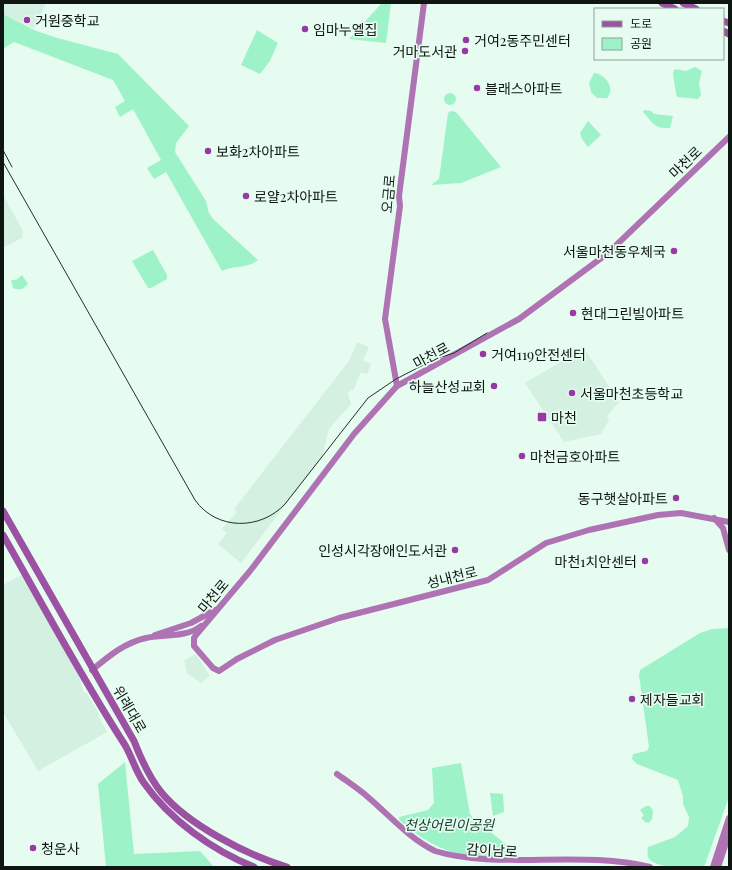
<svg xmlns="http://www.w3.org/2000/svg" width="732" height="870" font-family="'Playfair Display','Noto Sans KR',serif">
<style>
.built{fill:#d3f0e0}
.green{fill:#9ef2c8}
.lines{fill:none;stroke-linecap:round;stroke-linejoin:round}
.secondary{stroke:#af73b4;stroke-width:6}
.primary{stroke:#9c52a3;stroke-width:7}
.tram{stroke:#252e29;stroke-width:1}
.poi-dot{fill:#9838a1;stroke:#e6fcf0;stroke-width:1.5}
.labels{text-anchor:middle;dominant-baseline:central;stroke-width:3.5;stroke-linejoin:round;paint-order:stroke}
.poi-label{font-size:14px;fill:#0f1612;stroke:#e6fcf0;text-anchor:start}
.street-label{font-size:14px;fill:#0f1612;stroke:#e6fcf0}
.park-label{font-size:14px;font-style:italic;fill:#143c2a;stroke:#e6fcf0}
</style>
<rect width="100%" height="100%" fill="#e6fcf0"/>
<g class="built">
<polygon points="3,3 46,3 34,29 3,14"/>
<polygon points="3,195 23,231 22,238 3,248"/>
<polygon points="357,342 369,347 363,360 371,364 367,374 361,372 353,391 350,390 348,394 351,404 329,429 322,457 241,563 218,544 227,533 222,529 237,512 234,509 349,361"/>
<polygon points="584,348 619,402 607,416 609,420 601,434 564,442 525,383"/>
<polygon points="23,574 80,679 84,693 86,692 99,714 98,716 107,732 38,771 3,712 3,585"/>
<polygon points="196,654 210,676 201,683 187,673 184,660"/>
</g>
<g class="green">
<polygon points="382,3 391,3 386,43 349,39"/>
<path d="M3,14L34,30L54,37L118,54L189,126L176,143L175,152L206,201L209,213L213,219L258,260C248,269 234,265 222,271L166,172L154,179L147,168L161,160L133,109L120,117L115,107L125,101L113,80L14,42L3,49Z"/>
<polygon points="257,30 278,43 270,61 260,74 241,65"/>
<path d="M695,67L702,71L699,83L701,95L698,99L677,97C676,94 673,75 673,72L675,69L686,71Z"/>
<path d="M594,73C605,74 616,88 607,98H597L591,92L589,83Z"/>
<circle cx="450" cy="99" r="6"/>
<path d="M644,110L651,111L654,114L673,116L670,128C654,129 653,123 643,112Z"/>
<polygon points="451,111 456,112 501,167 461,183 431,185 439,179 448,113"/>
<polygon points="588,121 601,135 588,147 582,139 580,133"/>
<polygon points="153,250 167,275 167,279 151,288 148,288 132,261"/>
<path d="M22,275L28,284C23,289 21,291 13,288L11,280H16Z"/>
<path d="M729,628V797L704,867C692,867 654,870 648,857C647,854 648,850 648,847L675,837L688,826L689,817L683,804V796L678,780L637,764L632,759L633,754L647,751L649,747L639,675L640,670L700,633L712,629Z"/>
<polygon points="125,762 134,854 200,851 214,867 106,867 98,784"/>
<path d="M461,763L470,814L473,818L512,849L511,857C499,857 486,858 473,857C446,853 418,839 399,819V817L428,810L434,803L432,768Z"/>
<polygon points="490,793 503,794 504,812 493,816"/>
<polygon points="646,806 650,806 653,811 652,819 649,823 645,822 641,818 644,815 640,810"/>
</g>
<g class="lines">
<g class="secondary">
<polyline points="729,137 608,253 519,319 397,386 354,434 250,571 196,635 194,638 194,646 213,668 219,671 237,659 275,640 339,618 488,580 546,543 589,530 658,515 681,513 729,522"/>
<polyline points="397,386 385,319 400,206 399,196 424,3"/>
<polyline points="714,518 723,528 729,550"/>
<polyline points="155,635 191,623 215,610"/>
<path d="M92,670C109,656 124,643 146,638C163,634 186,638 201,626"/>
<path d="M337,774C348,782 359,789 369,798C391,817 409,838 435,851C496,870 583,850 650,867"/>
<polyline points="713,867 729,818"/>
<polyline points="718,867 729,834"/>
</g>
<g class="primary">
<polyline points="662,3 675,9"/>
<polyline points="683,3 696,9"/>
<polyline points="723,21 729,23"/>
<polyline points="723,31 729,34"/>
<path d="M3,511L134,741C141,759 149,777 161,792C188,825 247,855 287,867"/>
<path d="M3,535C43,605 81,677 125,745C132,757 136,772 144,783C170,820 212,850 254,867"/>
</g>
<g class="tram">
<polyline points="3,150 12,167"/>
<path d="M3,162L195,500C217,531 261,530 285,504L368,398L396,379L435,359L454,353L487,333"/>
</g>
</g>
<g class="poi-dot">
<circle cx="27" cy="20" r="4"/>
<circle cx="305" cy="29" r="4"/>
<circle cx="466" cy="40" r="4"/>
<circle cx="465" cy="51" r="4"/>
<circle cx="477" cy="88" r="4"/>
<circle cx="208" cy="151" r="4"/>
<circle cx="246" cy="196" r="4"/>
<circle cx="674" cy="251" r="4"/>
<circle cx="573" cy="313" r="4"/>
<circle cx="483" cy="354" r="4"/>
<circle cx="494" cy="386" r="4"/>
<circle cx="572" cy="393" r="4"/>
<rect x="537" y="412" width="10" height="10" rx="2"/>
<circle cx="522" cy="456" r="4"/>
<circle cx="676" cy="498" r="4"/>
<circle cx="455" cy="550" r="4"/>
<circle cx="645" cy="561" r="4"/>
<circle cx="632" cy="699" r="4"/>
<circle cx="33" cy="848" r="4"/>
</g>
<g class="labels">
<g class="poi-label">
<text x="35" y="20">거원중학교</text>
<text x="313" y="29">임마누엘집</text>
<text x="474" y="40">거여2동주민센터</text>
<text x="457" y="51" text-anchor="end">거마도서관</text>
<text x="485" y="88">블래스아파트</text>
<text x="216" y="151">보화2차아파트</text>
<text x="254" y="196">로얄2차아파트</text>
<text x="666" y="251" text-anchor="end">서울마천동우체국</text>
<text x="581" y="313">현대그린빌아파트</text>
<text x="491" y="354">거여119안전센터</text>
<text x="486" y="386" text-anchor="end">하늘산성교회</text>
<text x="580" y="393">서울마천초등학교</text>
<text x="551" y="417">마천</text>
<text x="530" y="456">마천금호아파트</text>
<text x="668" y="498" text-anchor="end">동구햇살아파트</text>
<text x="447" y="550" text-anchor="end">인성시각장애인도서관</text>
<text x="637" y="561" text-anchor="end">마천1치안센터</text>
<text x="640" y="699">제자들교회</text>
<text x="41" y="848">청운사</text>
</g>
<g class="street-label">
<text transform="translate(685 162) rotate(-44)">마천로</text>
<text transform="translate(388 194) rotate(-85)">오금로</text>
<text transform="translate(431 355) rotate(-28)">마천로</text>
<text transform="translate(452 577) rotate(-14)">성내천로</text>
<text transform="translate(213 596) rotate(-50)">마천로</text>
<text transform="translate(130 709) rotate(60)">위례대로</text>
<text transform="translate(492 850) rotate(3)">감이남로</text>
</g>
<g class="park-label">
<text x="449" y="824">천상어린이공원</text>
</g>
</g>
<rect width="732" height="870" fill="none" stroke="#0f1612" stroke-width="8"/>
<rect x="594" y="8" width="130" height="52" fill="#e6fcf0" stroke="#90a097"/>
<rect x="602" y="21" width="20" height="6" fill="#9c52a3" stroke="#90a097"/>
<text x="630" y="28" font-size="12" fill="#0f1612">도로</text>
<rect x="602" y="38" width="20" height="12" fill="#9ef2c8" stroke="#90a097"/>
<text x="630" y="48" font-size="12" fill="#0f1612">공원</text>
</svg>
